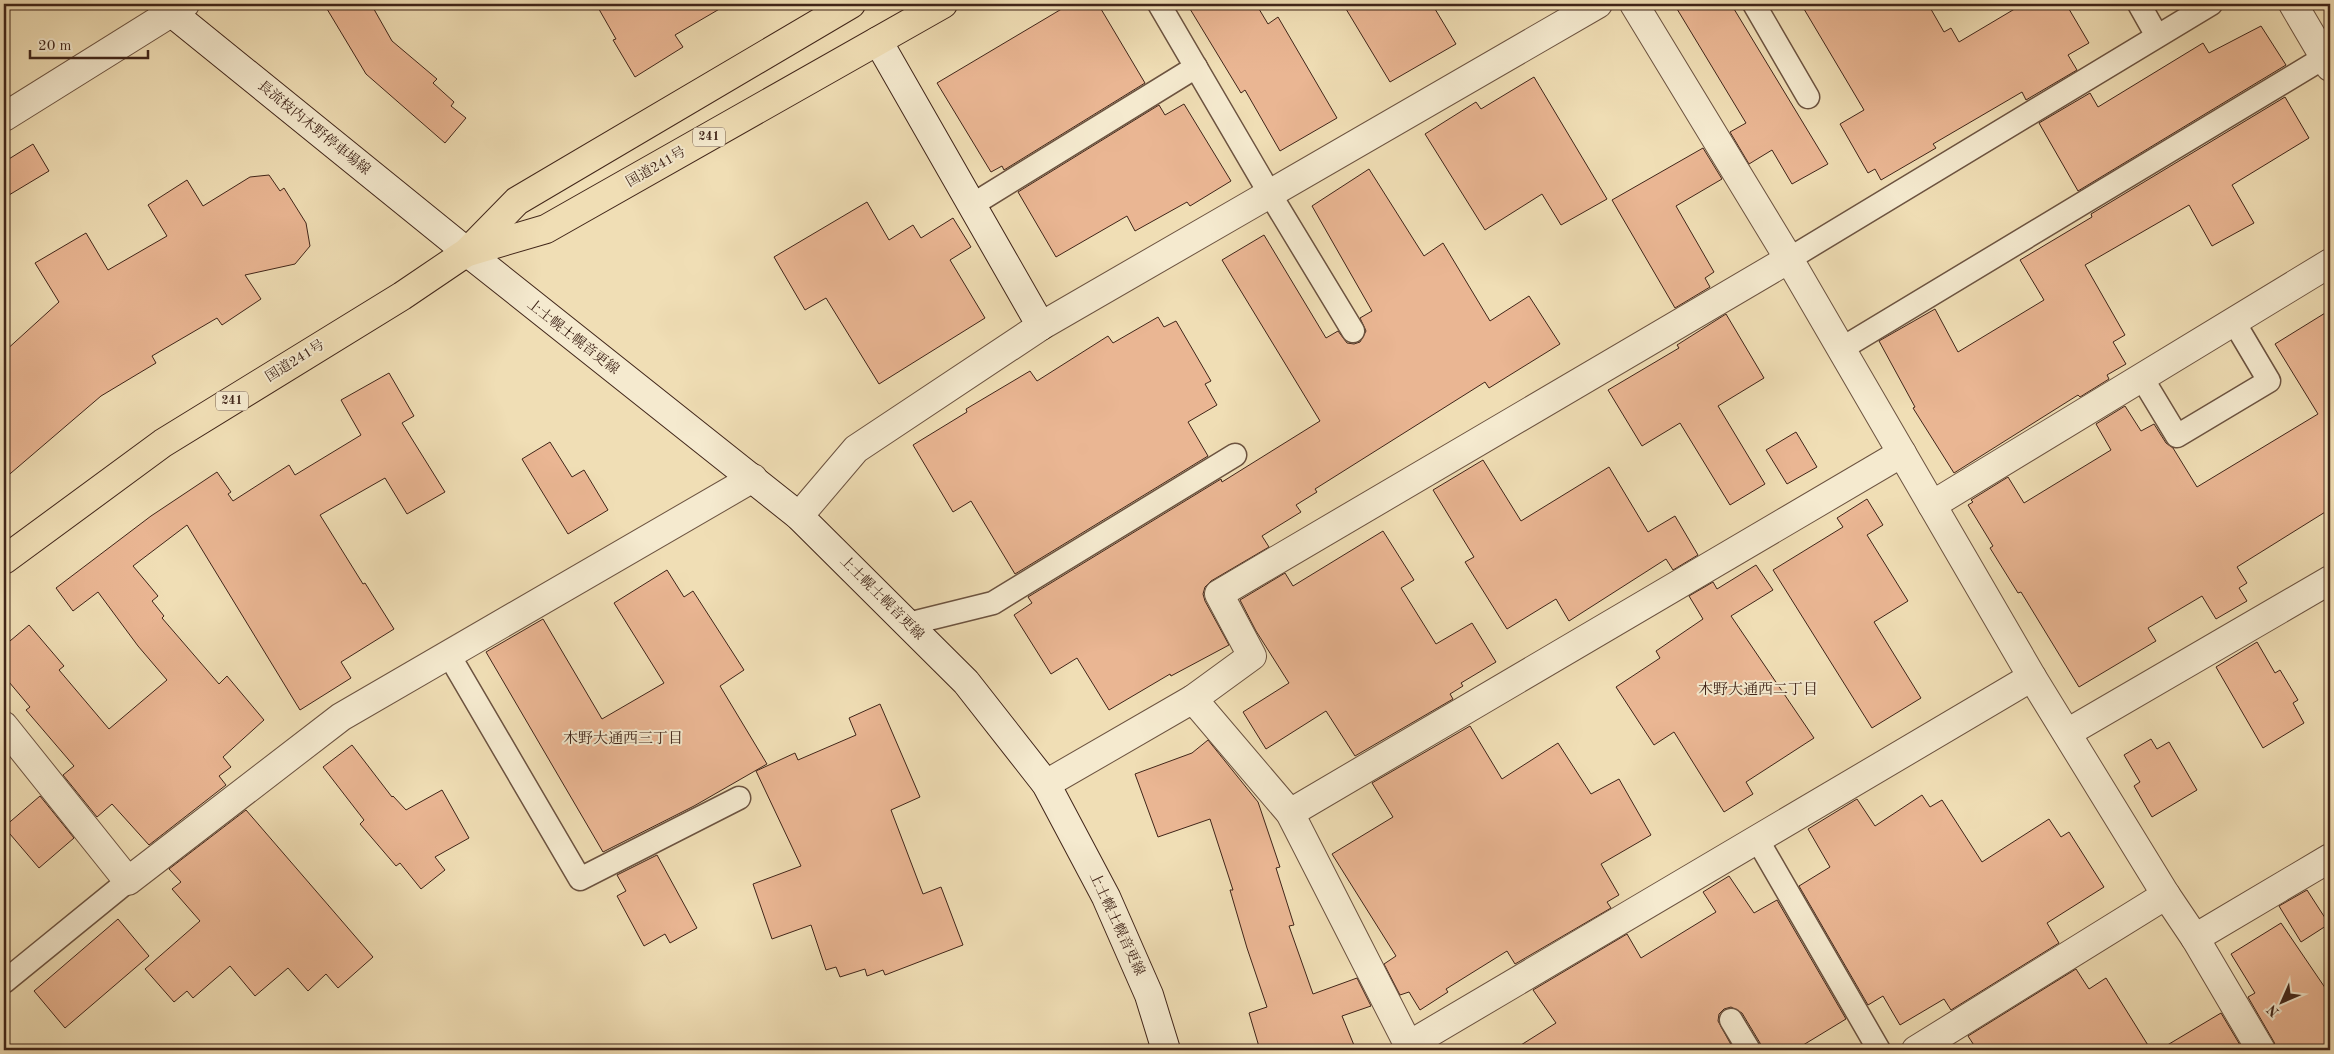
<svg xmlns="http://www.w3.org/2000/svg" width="2334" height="1054" font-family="'Old Standard TT','Noto Serif JP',serif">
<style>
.building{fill:#eab693;stroke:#402519}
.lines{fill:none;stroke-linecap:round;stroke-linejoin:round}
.lane-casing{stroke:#6c5340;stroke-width:25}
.street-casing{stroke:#6c5340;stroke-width:30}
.secondary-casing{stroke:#402519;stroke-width:30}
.highway-casing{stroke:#402519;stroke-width:30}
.lane{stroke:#f5eacf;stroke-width:22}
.street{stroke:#f5eacf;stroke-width:28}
.secondary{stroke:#f5eacf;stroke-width:28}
.highway{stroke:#f0deb5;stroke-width:28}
.labels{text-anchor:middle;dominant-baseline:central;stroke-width:4;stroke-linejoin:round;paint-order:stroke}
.shield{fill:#f5eacf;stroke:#766050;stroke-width:1}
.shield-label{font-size:12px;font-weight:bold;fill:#402519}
.street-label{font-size:14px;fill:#402519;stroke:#f5eacf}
.neighbourhood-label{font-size:15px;fill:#402519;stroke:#f5eacf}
</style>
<rect width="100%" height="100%" fill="#f0deb5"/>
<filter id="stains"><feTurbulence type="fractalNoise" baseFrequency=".004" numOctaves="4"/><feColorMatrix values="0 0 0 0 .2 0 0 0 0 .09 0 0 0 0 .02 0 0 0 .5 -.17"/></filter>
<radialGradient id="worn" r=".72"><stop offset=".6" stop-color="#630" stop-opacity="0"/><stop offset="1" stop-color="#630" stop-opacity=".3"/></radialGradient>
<g class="building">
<polygon points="324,4 371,4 392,41 437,79 433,83 454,102 451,106 466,118 445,143 366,74"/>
<polygon points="596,4 728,4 675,35 683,47 635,77 613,40 616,39"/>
<polygon points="1070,4 1098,4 1145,83 1004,170 1002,166 991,172 937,83"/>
<polygon points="1187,4 1256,4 1268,24 1278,17 1337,118 1280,151 1245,90 1241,93"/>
<polygon points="1343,4 1432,4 1456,44 1390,82"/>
<polygon points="1674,4 1731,4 1828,164 1792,184 1772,150 1749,164 1730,132 1746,123"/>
<polygon points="1801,4 1928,4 1944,32 1951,28 1959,42 2023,4 2066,4 2089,43 2068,55 2077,70 2026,100 2022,92 1933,144 1936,148 1881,180 1875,169 1868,173 1840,124 1864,110"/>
<polygon points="2261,26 2286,65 2078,191 2039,123 2090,93 2098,107 2203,43 2209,53"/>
<polygon points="1534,77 1607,199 1561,225 1542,194 1485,230 1425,134 1476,102 1481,109"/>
<polygon points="2285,97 2309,138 2232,185 2254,223 2212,246 2189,205 2085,265 2125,335 2113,342 2126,364 2107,375 2109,379 2080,397 2078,395 1954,473 1913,408 1915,407 1879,341 1935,309 1958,352 2044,300 2020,260 2092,217 2091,214"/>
<polygon points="1184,104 1231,181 1190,206 1187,202 1135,231 1127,216 1056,257 1018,192 1159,105 1165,115"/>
<polygon points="33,144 49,171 4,198 4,162"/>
<polygon points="1703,148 1722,179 1676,206 1714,272 1705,278 1710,287 1675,308 1612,200"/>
<polygon points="1369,169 1424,256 1443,243 1490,321 1529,296 1560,344 1489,388 1485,382 1315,489 1317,492 1296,505 1301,512 1262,536 1269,547 1211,581 1205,587 1203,594 1205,601 1229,645 1171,676 1170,674 1109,710 1077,658 1051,674 1014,615 1032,603 1028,597 1221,479 1222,482 1320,421 1222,260 1264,235 1326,338 1338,331 1347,343 1354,344 1360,342 1366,331 1360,318 1372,311 1312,206"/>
<polygon points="269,175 280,191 284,188 306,223 310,246 295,264 245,275 261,299 222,325 217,318 152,356 156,363 101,396 4,479 4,352 59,302 35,263 86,233 108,270 167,236 148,205 187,180 203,206 250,177"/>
<polygon points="867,202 889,240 913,225 921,238 953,218 971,247 950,260 985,318 879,384 826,298 805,310 774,257"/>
<polygon points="2330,310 2330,509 2237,567 2247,583 2239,588 2247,601 2216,619 2202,596 2148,628 2156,641 2079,687 2021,592 2018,593 1990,548 1993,546 1968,505 1973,502 1971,500 2008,477 2024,503 2111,450 2096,424 2125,406 2141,431 2154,424 2166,443 2173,448 2197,487 2318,414 2275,344"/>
<polygon points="1726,314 1764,378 1718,406 1765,484 1730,505 1680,423 1642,446 1608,390 1679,348 1677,345"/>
<polygon points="1158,317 1164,327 1176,321 1211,381 1205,384 1217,405 1188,422 1208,456 1015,574 971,501 953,512 913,445 967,412 966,409 1030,371 1037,381 1108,336 1113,343"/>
<polygon points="389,373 414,416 402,423 445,492 407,514 385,478 320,515 363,584 365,583 394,629 341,662 351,678 300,710 187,525 133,566 158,596 152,601 164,616 162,618 219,684 227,676 264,720 223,757 231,767 219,776 226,785 149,845 112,804 97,817 63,775 74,766 26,710 30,707 4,676 4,646 29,625 64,666 59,670 109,729 167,680 138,646 98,592 73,611 56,588 151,516 217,472 231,492 228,494 233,501 289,465 295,475 361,435 341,400"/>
<polygon points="1796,432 1817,467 1787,484 1766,450"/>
<polygon points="550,442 572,477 584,470 608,510 568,534 522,459"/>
<polygon points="1483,460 1521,521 1609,467 1648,532 1675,516 1698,555 1673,570 1666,559 1569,621 1556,599 1507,629 1465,562 1474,557 1433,490"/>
<polygon points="1867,499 1883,525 1867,535 1908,601 1874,622 1921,698 1872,728 1773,570 1843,527 1837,518"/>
<polygon points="1383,531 1414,580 1401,588 1436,644 1472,623 1496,662 1461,683 1463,686 1450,694 1453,699 1355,756 1326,711 1266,749 1243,712 1289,683 1256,631 1240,600 1285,573 1293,586"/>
<polygon points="1756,565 1773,590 1731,616 1814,738 1746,782 1753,794 1724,812 1674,732 1654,745 1616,687 1660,658 1656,651 1703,619 1689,596 1713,582 1717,589"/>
<polygon points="667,570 684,597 693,591 744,670 720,686 767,764 694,806 603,852 486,652 543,619 602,719 664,683 614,603"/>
<polygon points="2257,642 2275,673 2280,670 2298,700 2293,703 2304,723 2263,748 2216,667"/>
<polygon points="880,704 920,797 891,810 923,894 941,887 963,945 885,975 883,970 867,976 865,969 840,977 836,967 826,970 811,925 772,939 753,884 801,866 756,771 795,753 798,760 856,735 849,718"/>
<polygon points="1470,726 1502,779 1558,743 1591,794 1619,779 1651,835 1601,864 1619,895 1607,902 1611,908 1515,964 1507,951 1446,989 1448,992 1420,1010 1409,992 1400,995 1384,964 1396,956 1332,854 1393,817 1372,783"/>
<polygon points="2151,739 2157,749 2169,742 2197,790 2152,817 2134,786 2140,782 2124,755"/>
<polygon points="1208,740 1258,802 1280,867 1276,868 1294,925 1289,926 1313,994 1357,978 1371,1006 1342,1016 1356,1050 1260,1050 1249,1013 1267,1007 1247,948 1230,890 1233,890 1210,819 1158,837 1135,774 1192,753"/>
<polygon points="352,745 392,797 393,796 406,810 442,790 469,838 435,857 445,870 421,889 400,863 396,866 360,824 364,820 323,767"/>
<polygon points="1922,795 1930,807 1942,800 1982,862 2049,819 2061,837 2069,832 2104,887 2047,923 2059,943 1951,1010 1944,999 1900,1025 1883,996 1868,1005 1799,886 1830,867 1808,829 1857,799 1875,826"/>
<polygon points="40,796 74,838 39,868 4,827"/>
<polygon points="246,810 373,957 338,988 326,974 308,991 288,968 255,996 230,966 193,998 187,991 174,1002 145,969 200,921 172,889 181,882 169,869"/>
<polygon points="657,855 697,928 670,943 665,934 644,946 617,896 626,891 617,875"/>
<polygon points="1729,876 1754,913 1777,900 1846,1019 1795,1050 1762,1050 1760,1043 1742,1013 1731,1007 1724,1009 1719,1014 1718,1021 1734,1050 1513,1050 1556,1023 1533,990 1627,934 1641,958 1716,912 1703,892"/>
<polygon points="2307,890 2329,924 2301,942 2279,906"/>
<polygon points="118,919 149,956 65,1028 34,991"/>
<polygon points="2281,923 2330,995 2330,1050 2277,1050 2274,1042 2248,997 2255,993 2231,954"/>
<polygon points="2076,969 2089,989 2106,978 2151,1050 1977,1050 1968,1036"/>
<polygon points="2221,1013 2243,1050 2159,1050"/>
</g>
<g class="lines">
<defs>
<g id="lane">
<polyline points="1159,4 1270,194 1353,331"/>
<polyline points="1754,4 1808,97"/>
<polyline points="2139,4 2157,36"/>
<polyline points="972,205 1196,67"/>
<polyline points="1789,259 2211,4"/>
<polyline points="1841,349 2325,57"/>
<polyline points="2142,378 2177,436 2269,381 2234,322"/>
<polyline points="908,624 993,603 1235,455"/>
<polyline points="449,655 580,879 739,798"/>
<polyline points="1757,839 1879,1050"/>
<polyline points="4,982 128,881"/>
<polyline points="1731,1020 1749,1050"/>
</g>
<g id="street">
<polyline points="1634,4 1789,259 2032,677 2166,895 2195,938 2261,1050"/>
<polyline points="2293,4 2330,67"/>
<polyline points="4,117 185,4"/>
<polyline points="1932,505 2330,263"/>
<polyline points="799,516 856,449 1041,326 1598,4"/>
<polyline points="1193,699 1252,656 1219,594 1789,259"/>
<polyline points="4,726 128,881 341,717 753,478"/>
<polyline points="2067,733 2330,580"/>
<polyline points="1046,784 1193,699 1290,813 1411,1050"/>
<polyline points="1290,813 1902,453"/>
<polyline points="2195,938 2330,858"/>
<polyline points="1409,1045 2032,677"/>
<polyline points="1916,1050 2166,895"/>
</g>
<g id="secondary">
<polyline points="161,4 467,252 799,516 966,682 1046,784 1106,897 1149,995 1166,1050"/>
<polyline points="878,41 1041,326"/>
</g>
<g id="highway">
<polyline points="468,252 546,229 943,4"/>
<polyline points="4,560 163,443 402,296 467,252 517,201 851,4"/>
</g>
</defs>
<use href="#lane" class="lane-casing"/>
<use href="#street" class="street-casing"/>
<use href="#secondary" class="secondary-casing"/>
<use href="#highway" class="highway-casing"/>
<use href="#lane" class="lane"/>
<use href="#street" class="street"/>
<use href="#secondary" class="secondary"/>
<use href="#highway" class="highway"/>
</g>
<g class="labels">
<g class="shield">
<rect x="693" y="127.5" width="32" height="19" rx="4"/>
<rect x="216" y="391.5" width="32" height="19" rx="4"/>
</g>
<g class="shield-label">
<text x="709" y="137">241</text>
<text x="232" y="401">241</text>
</g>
<g class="street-label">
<text transform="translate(314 128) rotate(39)">長流枝内木野停車場線</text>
<text transform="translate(656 167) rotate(-30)">国道241号</text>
<text transform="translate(573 337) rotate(38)">上士幌士幌音更線</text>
<text transform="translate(295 361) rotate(-32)">国道241号</text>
<text transform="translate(882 598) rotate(45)">上士幌士幌音更線</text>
<text transform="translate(1117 924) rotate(65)">上士幌士幌音更線</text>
</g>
<g class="neighbourhood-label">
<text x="1758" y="690">木野大通西二丁目</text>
<text x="623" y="739">木野大通西三丁目</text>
</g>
</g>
<rect width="2334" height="1054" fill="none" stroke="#f0deb5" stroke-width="20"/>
<rect x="5" y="5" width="2324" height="1044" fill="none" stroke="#402519" stroke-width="2.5"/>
<rect x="10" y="10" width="2314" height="1034" fill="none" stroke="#402519"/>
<g transform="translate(2282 1002) rotate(225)" stroke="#f5eacf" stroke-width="4" paint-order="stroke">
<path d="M0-4L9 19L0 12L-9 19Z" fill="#402519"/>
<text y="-8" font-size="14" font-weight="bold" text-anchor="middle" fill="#402519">N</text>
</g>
<path d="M30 50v8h118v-8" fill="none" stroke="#402519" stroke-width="2.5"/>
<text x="38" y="50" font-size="15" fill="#402519" stroke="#f5eacf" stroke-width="4" paint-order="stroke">20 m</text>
<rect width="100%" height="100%" filter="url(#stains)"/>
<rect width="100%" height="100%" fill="url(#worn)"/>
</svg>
